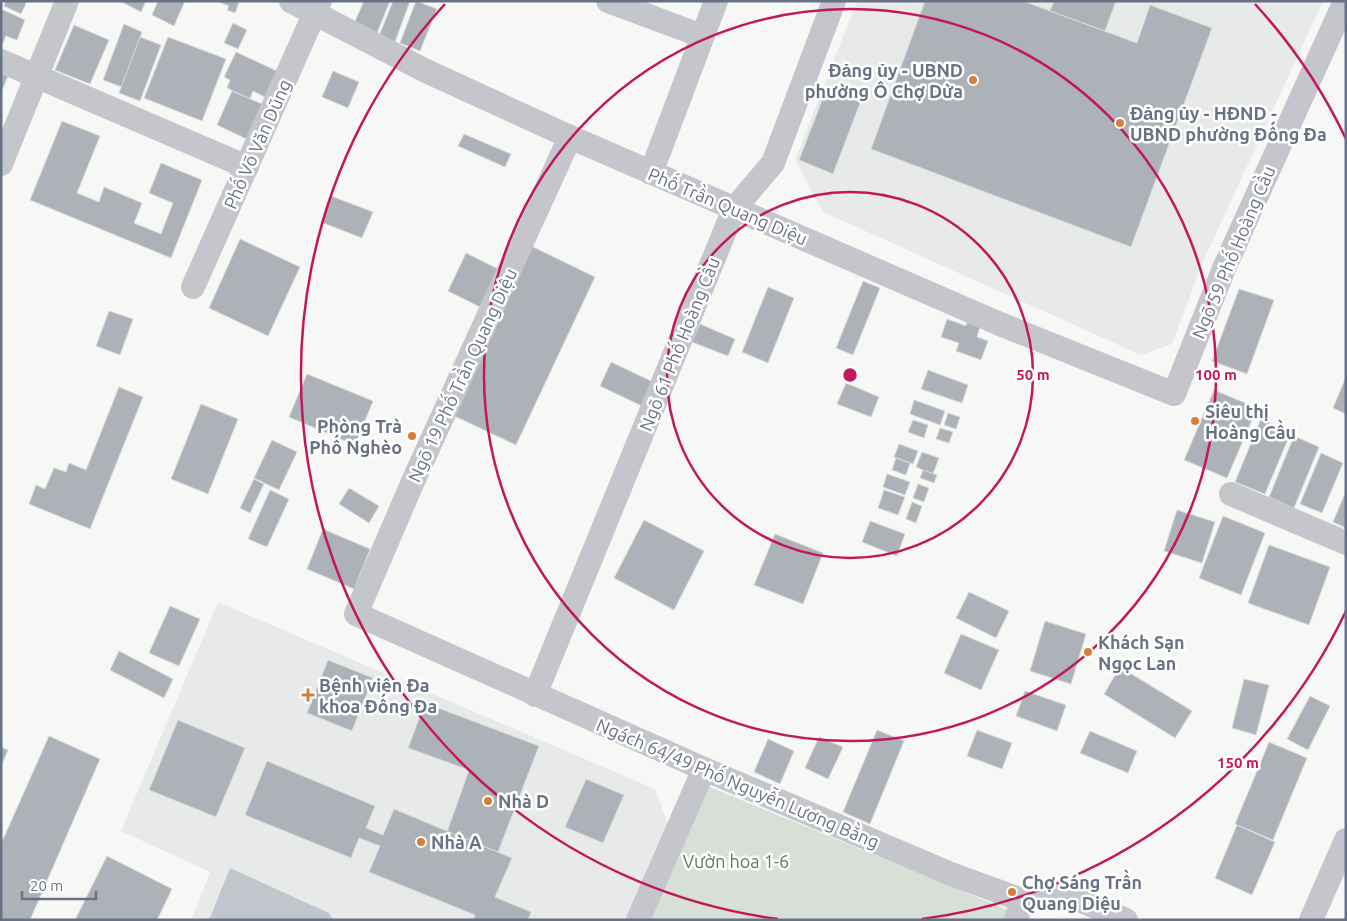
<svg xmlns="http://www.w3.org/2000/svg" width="1347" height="921" font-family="Ubuntu,sans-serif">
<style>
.built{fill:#e8e9e9}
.green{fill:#d8dfd7}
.water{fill:#c0c6cc}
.building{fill:#adb2b9;stroke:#d9dad8}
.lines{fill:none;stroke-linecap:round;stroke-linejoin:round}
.street{stroke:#c4c6cb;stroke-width:24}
.ring{fill:none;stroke:#c2185b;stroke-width:2.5}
.poi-dot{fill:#d77f37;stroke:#fff;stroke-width:2}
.labels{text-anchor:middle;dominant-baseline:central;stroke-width:5;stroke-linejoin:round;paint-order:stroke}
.poi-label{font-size:18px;font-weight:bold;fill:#697284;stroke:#fff;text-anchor:start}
.street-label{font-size:18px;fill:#697284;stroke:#fff}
.park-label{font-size:18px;fill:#647764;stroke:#fff}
.centre{fill:#c2185b;stroke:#fff;stroke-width:2.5}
.ring-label{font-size:15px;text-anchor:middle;font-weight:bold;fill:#c2185b;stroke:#fff;stroke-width:5;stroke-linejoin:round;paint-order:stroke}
</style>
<rect width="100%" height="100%" fill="#f7f8f6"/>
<g class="built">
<polygon points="857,1 1323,1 1203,262 1172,344 1141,355 823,212 795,160"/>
<polygon points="218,602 655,789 669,827 630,920 191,920 210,872 121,831"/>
</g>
<polygon class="green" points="705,785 1013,912 1010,920 648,920"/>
<polygon class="water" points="230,868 329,913 333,920 209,920"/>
<g class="building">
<polygon points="6,1 27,1 21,14 4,6"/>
<polygon points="120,1 146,1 141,12"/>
<polygon points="158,1 185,1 174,26 152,15"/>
<polygon points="236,1 239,3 235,13 227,10 229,6 219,2"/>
<polygon points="364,1 390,1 375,38 352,28"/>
<polygon points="393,1 410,1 395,42 379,36"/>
<polygon points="416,1 437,9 420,51 400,43"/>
<polygon points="925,1 1023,1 1137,43 1150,5 1212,28 1131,247 871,149"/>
<polygon points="1054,1 1116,1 1105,31 1050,11"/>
<polygon points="1,9 25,20 17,40 6,36 2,45"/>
<polygon points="233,23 247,30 238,49 224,43"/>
<polygon points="124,24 142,32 122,87 103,80"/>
<polygon points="74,25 109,40 90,84 55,70"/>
<polygon points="140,37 161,45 140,101 119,93"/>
<polygon points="168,37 226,59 202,121 144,98"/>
<polygon points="236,52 277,71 265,97 253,91 250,99 227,88 230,80 224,77"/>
<polygon points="1,68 10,71 1,93"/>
<polygon points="333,71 359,82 348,108 322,97"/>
<polygon points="828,85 862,98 833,174 799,160"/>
<polygon points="232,91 269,107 253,142 217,125"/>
<polygon points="62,121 100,136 77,193 99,202 104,187 142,203 134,223 161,234 173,203 149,193 161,163 202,180 171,258 30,200"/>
<polygon points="464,134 511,154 505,167 458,146"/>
<polygon points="331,196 373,212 362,238 321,222"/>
<polygon points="240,239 300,267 268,336 209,308"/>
<polygon points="527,244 595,277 516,445 448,413"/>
<polygon points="466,253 498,269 480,307 448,291"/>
<polygon points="863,281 880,288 853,355 836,348"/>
<polygon points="768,287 794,298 768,363 742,352"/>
<polygon points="1239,289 1274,300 1247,374 1212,361"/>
<polygon points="109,311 133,319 120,355 96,346"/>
<polygon points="947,319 966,326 967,322 980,327 977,337 988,341 981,360 956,351 959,343 941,337"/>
<polygon points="700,324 735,339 728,356 692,342"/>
<polygon points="611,362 653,382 642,406 600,386"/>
<polygon points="928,370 968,385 962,403 921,389"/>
<polygon points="307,374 373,401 355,445 289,417"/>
<polygon points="1346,377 1346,414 1333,408"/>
<polygon points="846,383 879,397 871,417 837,404"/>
<polygon points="119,387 143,397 90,529 29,504 36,485 45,489 54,468 66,472 69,463 86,470"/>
<polygon points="1214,390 1257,408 1227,478 1184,460"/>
<polygon points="914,400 945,411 940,425 910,414"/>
<polygon points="201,404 238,419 208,494 171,479"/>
<polygon points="948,413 960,417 956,429 944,425"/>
<polygon points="1261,419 1291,432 1265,494 1235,482"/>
<polygon points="913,420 928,425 924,438 908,432"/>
<polygon points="940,428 953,432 949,443 936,439"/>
<polygon points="1294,436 1319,447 1294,508 1269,497"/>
<polygon points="272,440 297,452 279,490 254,478"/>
<polygon points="899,444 918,451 913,464 894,457"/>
<polygon points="922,452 939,458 933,474 916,467"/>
<polygon points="1321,453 1343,463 1322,513 1300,504"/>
<polygon points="896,458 910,463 906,475 892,470"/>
<polygon points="923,470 937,475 934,483 920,478"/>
<polygon points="887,474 910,482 905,495 883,487"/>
<polygon points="254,479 264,484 250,513 240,508"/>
<polygon points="918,484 929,488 924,502 913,498"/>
<polygon points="349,488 379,506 369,523 339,504"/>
<polygon points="270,490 289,499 267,547 248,539"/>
<polygon points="884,490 905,497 898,515 878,508"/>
<polygon points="1346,491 1346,528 1333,522"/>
<polygon points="912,502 922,506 916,523 906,519"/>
<polygon points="1177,510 1215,522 1202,563 1164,551"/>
<polygon points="1223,516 1265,533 1241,595 1199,578"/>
<polygon points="644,520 704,551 674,610 614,578"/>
<polygon points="870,521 905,534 897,556 862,542"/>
<polygon points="323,529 370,549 354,589 307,569"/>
<polygon points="775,534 823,553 803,604 754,585"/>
<polygon points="1269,545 1330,567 1309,625 1248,603"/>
<polygon points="969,592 1009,611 996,638 956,618"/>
<polygon points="170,606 200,619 179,666 149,653"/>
<polygon points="1045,621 1086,634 1071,684 1030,671"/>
<polygon points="961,634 999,650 981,690 944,673"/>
<polygon points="119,651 173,679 164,698 110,670"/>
<polygon points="328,660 373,678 352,731 307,713"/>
<polygon points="1120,667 1192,711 1175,738 1104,694"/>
<polygon points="1244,679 1269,685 1256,735 1232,728"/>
<polygon points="1025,691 1066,705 1057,731 1016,716"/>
<polygon points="1310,696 1330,706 1308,750 1287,739"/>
<polygon points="425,703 539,746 498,852 447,832 469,770 408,748"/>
<polygon points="178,720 245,748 216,817 149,790"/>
<polygon points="877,730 904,741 870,824 843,812"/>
<polygon points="977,730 1012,743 1002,769 967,756"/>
<polygon points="1090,731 1137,751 1128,773 1080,753"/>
<polygon points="49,736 100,759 30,920 1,920 1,844"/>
<polygon points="819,737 843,747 828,779 805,768"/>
<polygon points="768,739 794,751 780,784 754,772"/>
<polygon points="1269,742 1307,758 1273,840 1235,824"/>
<polygon points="1,747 8,750 1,766"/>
<polygon points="267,761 375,806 366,828 383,835 394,809 512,858 495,897 531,912 528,920 473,920 475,915 369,872 380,846 359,838 351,858 245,815"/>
<polygon points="586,779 624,795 603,843 565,827"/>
<polygon points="1237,825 1275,842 1252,895 1215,878"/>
<polygon points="107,856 172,889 157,920 75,920"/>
</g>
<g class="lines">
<g class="street">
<polyline points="291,1 426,71 570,137 1000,324 1174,394 1225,266 1345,1"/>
<polyline points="608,1 702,36"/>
<polyline points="1,61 247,167"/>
<polyline points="570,137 414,479 356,614 704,769 951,874 1022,900 1063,893 1126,920"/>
<polyline points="1,164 67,1"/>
<polyline points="651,173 716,1"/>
<polyline points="193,287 320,1"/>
<polyline points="1231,494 1346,543"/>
<polyline points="535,695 734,209 773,163 834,1"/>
<polyline points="638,920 704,769"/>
<polyline points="1016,920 1022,900"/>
<polyline points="1311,920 1346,840"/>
</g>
</g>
<g class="ring">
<circle cx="850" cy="375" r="183"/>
<circle cx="850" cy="375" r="366"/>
<path d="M1346 611A549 549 0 0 1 922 919M778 919A549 549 0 0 1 445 4M1255 4A549 549 0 0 1 1346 139"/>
</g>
<g class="poi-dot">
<circle cx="973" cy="80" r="5"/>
<circle cx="1120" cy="123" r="5"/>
<circle cx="1195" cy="421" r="5"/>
<circle cx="412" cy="436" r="5"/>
<circle cx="1088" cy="652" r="5"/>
<path d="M305.5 687.5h5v5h5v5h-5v5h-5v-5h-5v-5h5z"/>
<circle cx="488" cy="801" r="5"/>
<circle cx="421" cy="842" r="5"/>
<circle cx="1012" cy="892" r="5"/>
</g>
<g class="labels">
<g class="poi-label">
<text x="963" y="70" text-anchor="end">Đảng ủy - UBND<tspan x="963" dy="21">phường Ô Chợ Dừa</tspan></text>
<text x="1130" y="113">Đảng ủy - HĐND -<tspan x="1130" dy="21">UBND phường Đống Đa</tspan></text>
<text x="1205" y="411">Siêu thị<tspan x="1205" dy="21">Hoàng Cầu</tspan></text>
<text x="402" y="426" text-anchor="end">Phòng Trà<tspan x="402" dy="21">Phố Nghèo</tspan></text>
<text x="1098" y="642">Khách Sạn<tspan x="1098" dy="21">Ngọc Lan</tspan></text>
<text x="319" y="685">Bệnh viện Đa<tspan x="319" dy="21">khoa Đống Đa</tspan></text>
<text x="498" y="801">Nhà D</text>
<text x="431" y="842">Nhà A</text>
<text x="1022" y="882">Chợ Sáng Trần<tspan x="1022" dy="21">Quang Diệu</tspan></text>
</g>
<g class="street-label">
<text transform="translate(257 144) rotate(-66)">Phố Võ Văn Dũng</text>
<text transform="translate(728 206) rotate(23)">Phố Trần Quang Diệu</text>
<text transform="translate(1233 252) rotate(-67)">Ngõ 59 Phố Hoàng Cầu</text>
<text transform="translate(679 344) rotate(-68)">Ngõ 61 Phố Hoàng Cầu</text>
<text transform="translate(462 375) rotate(-65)">Ngõ 19 Phố Trần Quang Diệu</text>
<text transform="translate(738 783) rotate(23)">Ngách 64/49 Phố Nguyễn Lương Bằng</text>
</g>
<g class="park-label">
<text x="736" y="861">Vườn hoa 1-6</text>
</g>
</g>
<circle cx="850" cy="375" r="8" class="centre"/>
<g class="ring-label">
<text x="1033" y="380">50 m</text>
<text x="1216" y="380">100 m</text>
<text x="1238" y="768">150 m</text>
</g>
<rect width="1347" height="921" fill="none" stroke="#697284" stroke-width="5"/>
<path d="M22 891v8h74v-8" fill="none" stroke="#697284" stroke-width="2.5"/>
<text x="30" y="891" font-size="15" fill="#697284" stroke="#ffffff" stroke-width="4" paint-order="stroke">20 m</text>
</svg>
